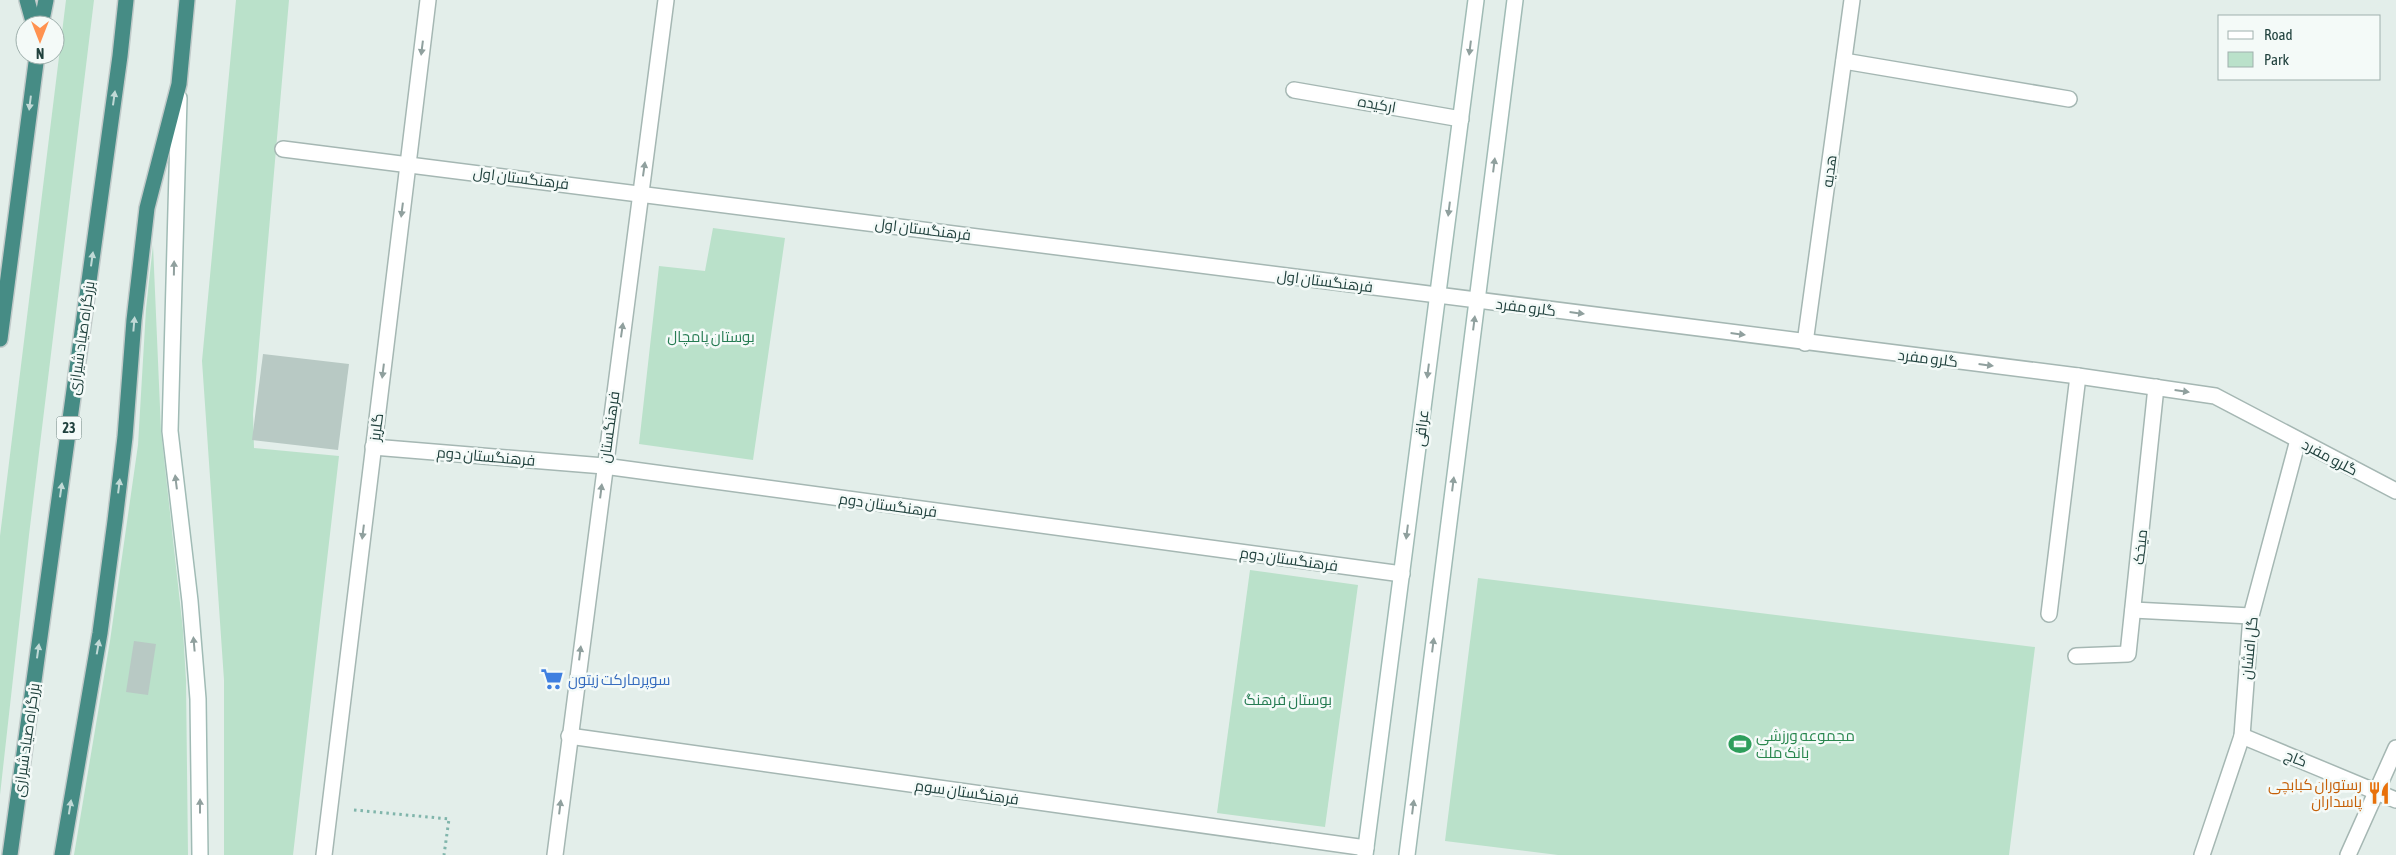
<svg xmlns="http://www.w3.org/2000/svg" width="2396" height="855" font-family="'Asap Condensed',Cairo,sans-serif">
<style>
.green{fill:#bae1ca}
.building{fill:#b8c9c4}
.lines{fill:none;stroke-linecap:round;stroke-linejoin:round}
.minor-casing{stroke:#a5b7b3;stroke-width:18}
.secondary-casing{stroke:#a0bbb5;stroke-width:18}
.trunk-casing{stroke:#c1cac9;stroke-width:18}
.path{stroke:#80b5ab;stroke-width:3;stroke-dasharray:2.5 4;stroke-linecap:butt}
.minor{stroke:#fff;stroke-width:15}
.secondary{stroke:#fff;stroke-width:15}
.trunk{stroke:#468c85;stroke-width:15}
.oneway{fill:#90a09e}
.oneway2{fill:#c0d9d6}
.labels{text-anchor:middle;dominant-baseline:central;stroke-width:5;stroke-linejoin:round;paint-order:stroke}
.shield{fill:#f4faf8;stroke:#607875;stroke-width:1}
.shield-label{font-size:14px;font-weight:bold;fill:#20413d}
.street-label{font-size:15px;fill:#20413d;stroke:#f4faf8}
.park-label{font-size:15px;fill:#267c53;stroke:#f4faf8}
.shop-label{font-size:15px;fill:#366cbe;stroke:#f4faf8;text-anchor:start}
.leisure-label{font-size:15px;fill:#27864d;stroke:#f4faf8;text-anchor:start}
.food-label{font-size:15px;fill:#c56008;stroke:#f4faf8;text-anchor:end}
</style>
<rect width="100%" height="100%" fill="#e3eeea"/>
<g class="green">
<polygon points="66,0 94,0 29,535 0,795 0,536"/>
<polygon points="236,0 289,0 253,414 254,448 339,456 293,855 224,855 224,680 202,361"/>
<polygon points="713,228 785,238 753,460 639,444 659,266 705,271"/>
<polygon points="153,245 161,431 183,630 186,680 188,855 74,855 110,641 138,445 146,309"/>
<polygon points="1250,570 1358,585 1325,827 1217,813"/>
<polygon points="1478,578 2035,647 2009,855 1558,855 1445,841"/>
</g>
<g class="building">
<polygon points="263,354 349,364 338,450 252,440"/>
<polygon points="134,641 156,644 148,695 126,692"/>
</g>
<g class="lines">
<defs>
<g id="minor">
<polyline points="1844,61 2069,99"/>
<polyline points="1294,90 1461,119"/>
<polyline points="283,149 2078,376 2215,396 2396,491"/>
<polyline points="1805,343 1852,0"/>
<polyline points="373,447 604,466 1402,574"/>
<polyline points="2133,610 2251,616"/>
<polyline points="2049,614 2078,376"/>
<polyline points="2076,656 2128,654 2156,387"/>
<polyline points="569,736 1366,848"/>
<polyline points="2242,736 2396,800"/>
<polyline points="324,855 428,0"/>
<polyline points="555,855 666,0"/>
<polyline points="2202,855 2242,736 2251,616 2298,440"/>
<polyline points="2348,855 2396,748"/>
</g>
<g id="secondary">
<polyline points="179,98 170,431 190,601 198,699 200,855"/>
<polyline points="1365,855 1476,0"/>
<polyline points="1407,855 1515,0"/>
</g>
<g id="trunk">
<polyline points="27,0 34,25"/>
<polyline points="41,25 46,0"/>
<polyline points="0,339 37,55"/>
<polyline points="10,855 120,56 126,0"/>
<polyline points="62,855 100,633 115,521 125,437 134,320 147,208 179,84 187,0"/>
</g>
</defs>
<use href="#minor" class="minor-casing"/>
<use href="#secondary" class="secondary-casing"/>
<use href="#trunk" class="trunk-casing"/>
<polyline class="path" points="354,810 449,819 444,855"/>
<use href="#minor" class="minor"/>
<use href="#secondary" class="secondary"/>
<use href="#trunk" class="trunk"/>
</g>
<defs><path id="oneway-solid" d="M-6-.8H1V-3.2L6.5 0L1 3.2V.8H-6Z" transform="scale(1.25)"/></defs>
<g class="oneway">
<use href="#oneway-solid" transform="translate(422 48) rotate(97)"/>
<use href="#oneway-solid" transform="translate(1470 48) rotate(97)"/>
<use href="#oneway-solid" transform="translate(1494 165) rotate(-83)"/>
<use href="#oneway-solid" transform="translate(644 169) rotate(-82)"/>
<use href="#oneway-solid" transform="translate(1449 209) rotate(97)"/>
<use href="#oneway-solid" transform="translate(402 210) rotate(97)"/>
<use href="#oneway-solid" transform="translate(174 268) rotate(-89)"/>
<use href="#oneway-solid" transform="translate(1577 313) rotate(7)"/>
<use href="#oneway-solid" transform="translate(1474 323) rotate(-83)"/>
<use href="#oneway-solid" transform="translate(622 330) rotate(-82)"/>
<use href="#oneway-solid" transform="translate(1738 334) rotate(7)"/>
<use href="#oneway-solid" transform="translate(1986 365) rotate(7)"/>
<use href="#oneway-solid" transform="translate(383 371) rotate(97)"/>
<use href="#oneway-solid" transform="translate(1428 371) rotate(97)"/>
<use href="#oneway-solid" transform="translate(2182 391) rotate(8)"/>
<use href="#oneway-solid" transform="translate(176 482) rotate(-97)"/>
<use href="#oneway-solid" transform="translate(1453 484) rotate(-83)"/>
<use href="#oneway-solid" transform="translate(601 491) rotate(-83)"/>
<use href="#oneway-solid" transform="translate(363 532) rotate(97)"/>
<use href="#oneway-solid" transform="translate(1407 532) rotate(97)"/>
<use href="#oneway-solid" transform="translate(194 644) rotate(-95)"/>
<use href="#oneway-solid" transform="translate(1433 645) rotate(-83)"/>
<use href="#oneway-solid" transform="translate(580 653) rotate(-83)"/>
<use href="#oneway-solid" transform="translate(200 806) rotate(-90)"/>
<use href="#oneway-solid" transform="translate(560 807) rotate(-83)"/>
<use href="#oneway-solid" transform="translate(1413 807) rotate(-83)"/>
</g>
<g class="oneway2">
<use href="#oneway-solid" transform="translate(114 98) rotate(-82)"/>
<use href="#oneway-solid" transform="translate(30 103) rotate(97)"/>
<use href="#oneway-solid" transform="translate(92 259) rotate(-82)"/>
<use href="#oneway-solid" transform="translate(134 324) rotate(-85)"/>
<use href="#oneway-solid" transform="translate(119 486) rotate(-83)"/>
<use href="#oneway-solid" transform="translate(61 490) rotate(-82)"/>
<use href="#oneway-solid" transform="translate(98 647) rotate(-80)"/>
<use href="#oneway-solid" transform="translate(38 651) rotate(-82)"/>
<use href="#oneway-solid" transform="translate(70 807) rotate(-81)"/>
</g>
<defs>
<symbol id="supermarket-bare" viewBox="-9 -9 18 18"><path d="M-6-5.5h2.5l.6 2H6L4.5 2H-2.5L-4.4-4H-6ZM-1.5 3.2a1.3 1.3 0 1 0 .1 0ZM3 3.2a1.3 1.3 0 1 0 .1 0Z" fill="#3f7fe0" stroke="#f4faf8" stroke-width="2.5" paint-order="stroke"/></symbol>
<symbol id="stadium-bare" viewBox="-9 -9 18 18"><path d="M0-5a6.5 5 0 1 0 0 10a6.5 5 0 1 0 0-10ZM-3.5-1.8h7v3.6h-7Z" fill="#2e9e5b" stroke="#f4faf8" stroke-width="2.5" paint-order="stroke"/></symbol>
<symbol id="restaurant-bare" viewBox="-9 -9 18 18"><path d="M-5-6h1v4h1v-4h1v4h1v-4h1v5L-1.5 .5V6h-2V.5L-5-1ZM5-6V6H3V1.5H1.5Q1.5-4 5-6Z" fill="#e8710a" stroke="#f4faf8" stroke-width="2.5" paint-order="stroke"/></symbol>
</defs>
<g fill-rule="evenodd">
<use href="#supermarket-bare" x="536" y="663" width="32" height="32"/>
<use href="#stadium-bare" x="1724" y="728" width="32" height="32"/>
<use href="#restaurant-bare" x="2363" y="777" width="32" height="32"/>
</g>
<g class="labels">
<rect class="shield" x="56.5" y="416.5" width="25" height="23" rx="4"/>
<g class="shield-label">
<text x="69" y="428">23</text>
</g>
<g class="street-label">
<text transform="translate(1377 104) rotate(10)">ارکیده</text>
<text transform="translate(1829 171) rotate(-82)">هدیه</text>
<text transform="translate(521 178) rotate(7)">فرهنگستان اول</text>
<text transform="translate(923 229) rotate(7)">فرهنگستان اول</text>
<text transform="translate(1325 281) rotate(7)">فرهنگستان اول</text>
<text transform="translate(1526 307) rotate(7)">گلرو مفرد</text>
<text transform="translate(81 338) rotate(-82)">بزرگراه صیاد شیرازی</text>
<text transform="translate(1928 358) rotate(7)">گلرو مفرد</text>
<text transform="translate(376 427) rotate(-83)">گلریز</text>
<text transform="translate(609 427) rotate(-82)">فرهنگستان</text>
<text transform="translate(1421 428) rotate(-83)">عراقی</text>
<text transform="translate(486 456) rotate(5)">فرهنگستان دوم</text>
<text transform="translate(2330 457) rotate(28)">گلرو مفرد</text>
<text transform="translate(888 505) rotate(8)">فرهنگستان دوم</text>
<text transform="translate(2140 547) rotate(-84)">میخک</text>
<text transform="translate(1289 559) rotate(8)">فرهنگستان دوم</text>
<text transform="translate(2249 648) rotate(-84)">گل افشان</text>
<text transform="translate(26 740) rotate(-82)">بزرگراه صیاد شیرازی</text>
<text transform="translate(2296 758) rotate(22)">کاج</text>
<text transform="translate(967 792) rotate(8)">فرهنگستان سوم</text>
</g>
<g class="park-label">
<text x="711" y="336">بوستان پامچال</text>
<text x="1288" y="699">بوستان فرهنگ</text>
</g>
<g class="shop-label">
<text x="568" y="679">سوپرمارکت زیتون</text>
</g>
<g class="leisure-label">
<text x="1756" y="735">مجموعه ورزشی<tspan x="1756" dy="17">بانک ملت</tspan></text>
</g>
<g class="food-label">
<text x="2362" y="784">رستوران کبابچی<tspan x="2362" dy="17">پاسداران</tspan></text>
</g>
</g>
<rect x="2218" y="15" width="162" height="65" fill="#f4faf8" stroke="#9fb0ad"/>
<rect x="2228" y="31" width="25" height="8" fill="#ffffff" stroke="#9fb0ad"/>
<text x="2264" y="40" font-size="15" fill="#20413d">Road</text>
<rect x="2228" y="52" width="25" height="15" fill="#bae1ca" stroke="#9fb0ad"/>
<text x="2264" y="65" font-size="15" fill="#20413d">Park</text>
<g transform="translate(40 40) rotate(180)"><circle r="24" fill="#f4faf8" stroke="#9fb0ad"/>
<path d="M0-4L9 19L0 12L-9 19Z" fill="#ff9250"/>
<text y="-8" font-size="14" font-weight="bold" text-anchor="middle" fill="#20413d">N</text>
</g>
</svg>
